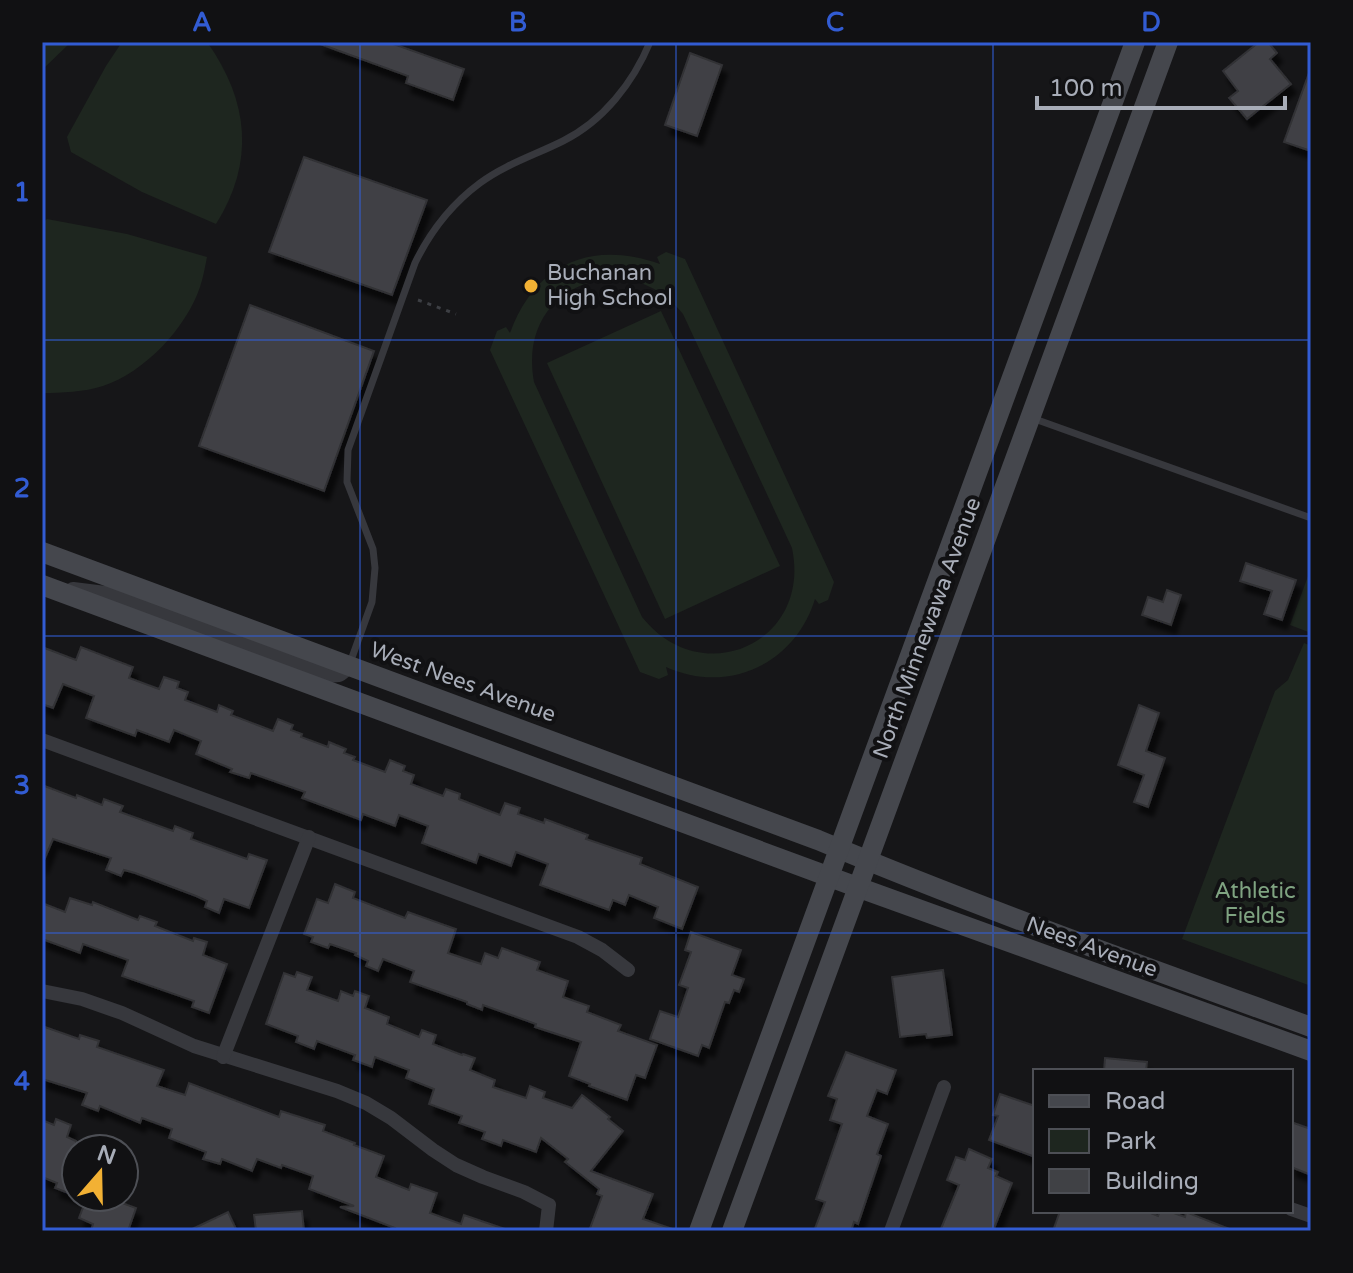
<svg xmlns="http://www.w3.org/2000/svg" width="1353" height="1273" font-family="'Varela Round',sans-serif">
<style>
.green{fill:#1e261f;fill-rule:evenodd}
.building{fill:#404145;stroke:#303034;stroke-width:2;filter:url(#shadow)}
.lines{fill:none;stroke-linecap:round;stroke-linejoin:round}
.path{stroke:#3d3f44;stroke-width:3;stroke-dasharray:4 6;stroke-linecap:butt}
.service{stroke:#37383d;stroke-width:7}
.minor{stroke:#37383d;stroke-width:14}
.tertiary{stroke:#37383d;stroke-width:18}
.secondary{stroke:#45474d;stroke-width:20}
.grid{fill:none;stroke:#325cd3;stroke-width:2;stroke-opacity:0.55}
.poi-dot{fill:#f2b134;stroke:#111113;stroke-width:3}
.labels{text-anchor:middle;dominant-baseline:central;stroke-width:8;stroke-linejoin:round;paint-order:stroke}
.poi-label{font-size:22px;fill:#a8adb8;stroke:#111113;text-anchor:start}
.street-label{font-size:22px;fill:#a8adb8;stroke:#111113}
.park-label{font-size:22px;fill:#7fa381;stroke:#111113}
.neatline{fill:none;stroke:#325cd3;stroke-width:3}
.grid-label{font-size:26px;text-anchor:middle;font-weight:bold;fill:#325cd3}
</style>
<defs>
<filter id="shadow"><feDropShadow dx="5" dy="9" stdDeviation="2" flood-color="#0009"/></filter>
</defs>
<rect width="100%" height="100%" fill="#161618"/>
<g class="green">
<polygon points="42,42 71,42 42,70"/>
<path d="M122,42H207C249,101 255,162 216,224L142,192L71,152L67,137L106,66Z"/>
<path d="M47,219L127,234L207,257C205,267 203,278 200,287C186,328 145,372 103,386C84,392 62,393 42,393V223Z"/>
<path d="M666,252L685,259L834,582L828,600L819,604L815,599C795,664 728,695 666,667L668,675L659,679L640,672L490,350L497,331L506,327L510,333C536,263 591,240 660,264L657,257ZM607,278C639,278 663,289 683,314L792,548C812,643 702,692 642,617L534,382C524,327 553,287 607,278Z"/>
<polygon points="661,311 780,566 665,619 547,363"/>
<polygon points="1311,568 1311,633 1290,625"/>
<polygon points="1304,643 1311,646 1311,986 1182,939 1275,691 1288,680"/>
</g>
<g class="building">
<polygon points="320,42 388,42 464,69 453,100 406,83 408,76 320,44"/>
<polygon points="1259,42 1268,42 1277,53 1270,59 1291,84 1247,119 1229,98 1238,91 1223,71"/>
<polygon points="690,53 722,65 697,136 665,125"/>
<polygon points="1309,73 1311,73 1311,151 1284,142"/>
<polygon points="304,157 427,200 392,295 269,252"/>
<polygon points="250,305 374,351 324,491 199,446"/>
<polygon points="1246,563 1296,580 1282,620 1264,614 1272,591 1240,581"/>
<polygon points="1167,590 1181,595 1171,625 1142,615 1148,597 1163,602"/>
<polygon points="42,647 76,660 81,647 133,667 129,678 159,689 164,677 179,682 177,688 188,692 185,700 217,712 219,705 233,711 231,715 273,731 278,719 293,725 291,730 302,734 301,737 328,747 329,742 346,749 344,753 355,757 353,760 385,772 390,760 405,766 403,771 414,775 411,784 443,796 446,789 460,794 459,799 500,815 505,803 520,808 518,814 544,823 545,819 588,835 586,839 642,858 640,864 698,887 682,929 654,918 658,907 629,895 625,905 613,900 609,910 540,885 548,864 516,852 511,866 479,854 476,863 422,843 428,826 399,815 395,826 363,814 361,820 302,798 305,792 251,773 249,778 230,772 232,769 196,754 201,741 174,730 169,742 137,730 135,736 86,718 94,696 63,684 53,708 42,704"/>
<polygon points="1139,705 1159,713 1146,751 1165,758 1148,807 1134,802 1144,775 1118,765"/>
<polygon points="42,785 76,798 77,795 102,805 104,799 123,806 120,812 173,831 175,826 193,833 191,839 247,859 249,854 267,860 249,908 224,899 219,913 205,907 207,901 196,896 135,873 124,870 121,876 106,870 111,858 53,839 42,865"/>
<polygon points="335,884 355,892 353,898 405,918 408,912 456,929 448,953 481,964 485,953 498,958 502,948 540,962 537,970 568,981 563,997 589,1006 587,1012 621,1025 618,1031 657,1045 645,1078 636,1075 627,1100 589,1086 590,1084 569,1076 581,1042 535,1027 536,1024 483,1005 482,1010 467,1004 467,1002 410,982 414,971 383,959 378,971 366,966 368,961 355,955 356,953 330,944 328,948 311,942 313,937 304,934 317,899 328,903"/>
<polygon points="70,898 92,905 93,902 138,920 140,916 157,922 155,926 193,941 194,938 207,942 203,955 227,964 209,1013 192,1007 194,1001 122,976 128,960 83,944 80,953 42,939 42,903 65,912"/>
<polygon points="691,932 741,950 732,975 744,979 739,992 734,990 729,1003 725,1002 709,1048 702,1045 698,1056 650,1039 660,1011 678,1017 688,988 679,985 691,952 685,950"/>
<polygon points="943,970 952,1035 927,1038 926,1034 900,1037 892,977"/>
<polygon points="297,972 312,977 307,990 338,1001 341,991 353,996 355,991 369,996 365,1008 389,1017 387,1024 419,1037 422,1030 436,1035 433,1044 462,1055 463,1054 475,1058 470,1070 495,1080 493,1087 526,1098 530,1086 545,1092 543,1098 572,1108 582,1095 610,1117 608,1119 623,1131 591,1171 653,1194 643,1219 673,1229 672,1231 589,1231 602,1196 597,1194 599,1189 565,1162 568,1159 541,1138 536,1152 503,1140 501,1146 482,1139 485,1132 459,1123 462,1116 429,1104 434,1089 406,1078 409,1070 375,1057 372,1067 353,1060 355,1055 317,1041 314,1049 296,1042 298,1036 266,1024 284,973 295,977"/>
<polygon points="42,1026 79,1039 80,1035 99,1041 97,1047 164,1070 157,1086 185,1095 189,1083 279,1117 281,1111 325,1125 323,1131 355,1143 354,1145 384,1156 376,1177 409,1190 411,1184 437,1193 430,1213 461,1224 464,1215 505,1229 505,1231 394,1231 395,1228 340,1207 354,1206 309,1189 313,1176 282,1165 281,1168 257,1159 252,1171 222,1159 220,1164 203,1159 206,1152 169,1138 172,1129 142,1118 140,1123 100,1106 98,1111 82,1105 87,1093 42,1079"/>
<polygon points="846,1052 896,1070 887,1094 877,1090 867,1116 888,1124 877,1154 881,1156 858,1224 854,1222 851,1231 814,1231 825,1202 816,1199 842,1124 830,1120 837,1099 828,1096"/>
<polygon points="1105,1058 1147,1062 1146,1071 1104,1071"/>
<polygon points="1000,1094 1035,1106 1035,1157 989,1140 998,1116 993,1115"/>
<polygon points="56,1119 71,1125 67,1137 76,1141 76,1196 55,1188 57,1183 42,1177 42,1120 54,1125"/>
<polygon points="1291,1122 1311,1129 1311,1175 1291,1167"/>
<polygon points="969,1149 992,1159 988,1168 998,1172 996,1176 1012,1183 993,1231 940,1231 959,1185 947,1180 956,1157 965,1160"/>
<polygon points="87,1197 106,1197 136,1208 128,1231 91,1231 93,1224 79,1218"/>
<polygon points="302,1211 304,1231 256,1231 254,1215"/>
<polygon points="1060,1211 1146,1211 1158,1216 1160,1211 1168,1211 1185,1217 1186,1212 1232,1230 1053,1231"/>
<polygon points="228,1212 237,1231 188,1231"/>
</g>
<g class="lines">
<polyline class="path" points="418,300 456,314"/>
<g class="service">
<polyline points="1032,418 1311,518"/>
<path d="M350,663L372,602L375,568L373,549L347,482L348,450L415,263C430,232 453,203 480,183C506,164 535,155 563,141C603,121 633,83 650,42"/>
</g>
<g class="minor">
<polyline points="42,740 578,937 602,950 628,970"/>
<polyline points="42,991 82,999 122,1013 194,1046 337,1091 366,1103 391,1118 433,1150 456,1165 483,1177 524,1192 549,1205 546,1231"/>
<polyline points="223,1057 309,837"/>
<polyline points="1291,1209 1311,1216"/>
<polyline points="891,1231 944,1087"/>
</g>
<polyline class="tertiary" points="73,591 113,596 326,674 339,673 349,665"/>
<g class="secondary">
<path d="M42,552L818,840C980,908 1146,967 1311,1027"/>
<polyline points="42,585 857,887 1311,1051"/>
<polyline points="699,1231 1135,42"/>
<polyline points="732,1231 1168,42"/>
</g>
</g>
<path class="grid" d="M360,42V1231M676,42V1231M993,42V1231M42,340H1311M42,636H1311M42,933H1311"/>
<circle class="poi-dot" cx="531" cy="286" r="8"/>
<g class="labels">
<g class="poi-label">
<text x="547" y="273">Buchanan<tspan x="547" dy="25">High School</tspan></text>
</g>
<g class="street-label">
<text transform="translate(927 628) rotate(-70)">North Minnewawa Avenue</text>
<text transform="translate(463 682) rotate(20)">West Nees Avenue</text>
<text transform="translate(1092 947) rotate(20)">Nees Avenue</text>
</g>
<g class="park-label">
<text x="1255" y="891">Athletic<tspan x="1255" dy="25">Fields</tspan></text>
</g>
</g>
<rect width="1353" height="1273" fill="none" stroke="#111113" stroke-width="88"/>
<rect x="1033" y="1069" width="260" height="144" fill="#111113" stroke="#4d4f55" stroke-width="2"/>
<rect x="1049" y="1095" width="40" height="12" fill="#45474d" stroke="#4d4f55" stroke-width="2"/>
<text x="1105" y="1109" font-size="24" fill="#a8adb8">Road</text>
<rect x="1049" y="1129" width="40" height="24" fill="#1e261f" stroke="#4d4f55" stroke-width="2"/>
<text x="1105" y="1149" font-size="24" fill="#a8adb8">Park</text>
<rect x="1049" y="1169" width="40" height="24" fill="#404145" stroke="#4d4f55" stroke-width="2"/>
<text x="1105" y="1189" font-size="24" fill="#a8adb8">Building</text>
<g transform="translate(100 1173) rotate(20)"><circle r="38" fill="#111113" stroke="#4d4f55" stroke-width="2"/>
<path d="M0-6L14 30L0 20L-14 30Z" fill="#f2b134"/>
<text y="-12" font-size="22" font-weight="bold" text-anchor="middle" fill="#a8adb8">N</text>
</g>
<path d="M1037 96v12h248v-12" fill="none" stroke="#a8adb8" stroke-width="4"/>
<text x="1049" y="96" font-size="24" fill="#a8adb8" stroke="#111113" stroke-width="6" paint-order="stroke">100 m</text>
<rect x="44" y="44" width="1265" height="1185" class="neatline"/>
<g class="grid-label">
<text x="202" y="31">A</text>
<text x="518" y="31">B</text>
<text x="835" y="31">C</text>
<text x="1151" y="31">D</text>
<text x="22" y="201">1</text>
<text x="22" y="497">2</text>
<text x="22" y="794">3</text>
<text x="22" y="1090">4</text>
</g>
</svg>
